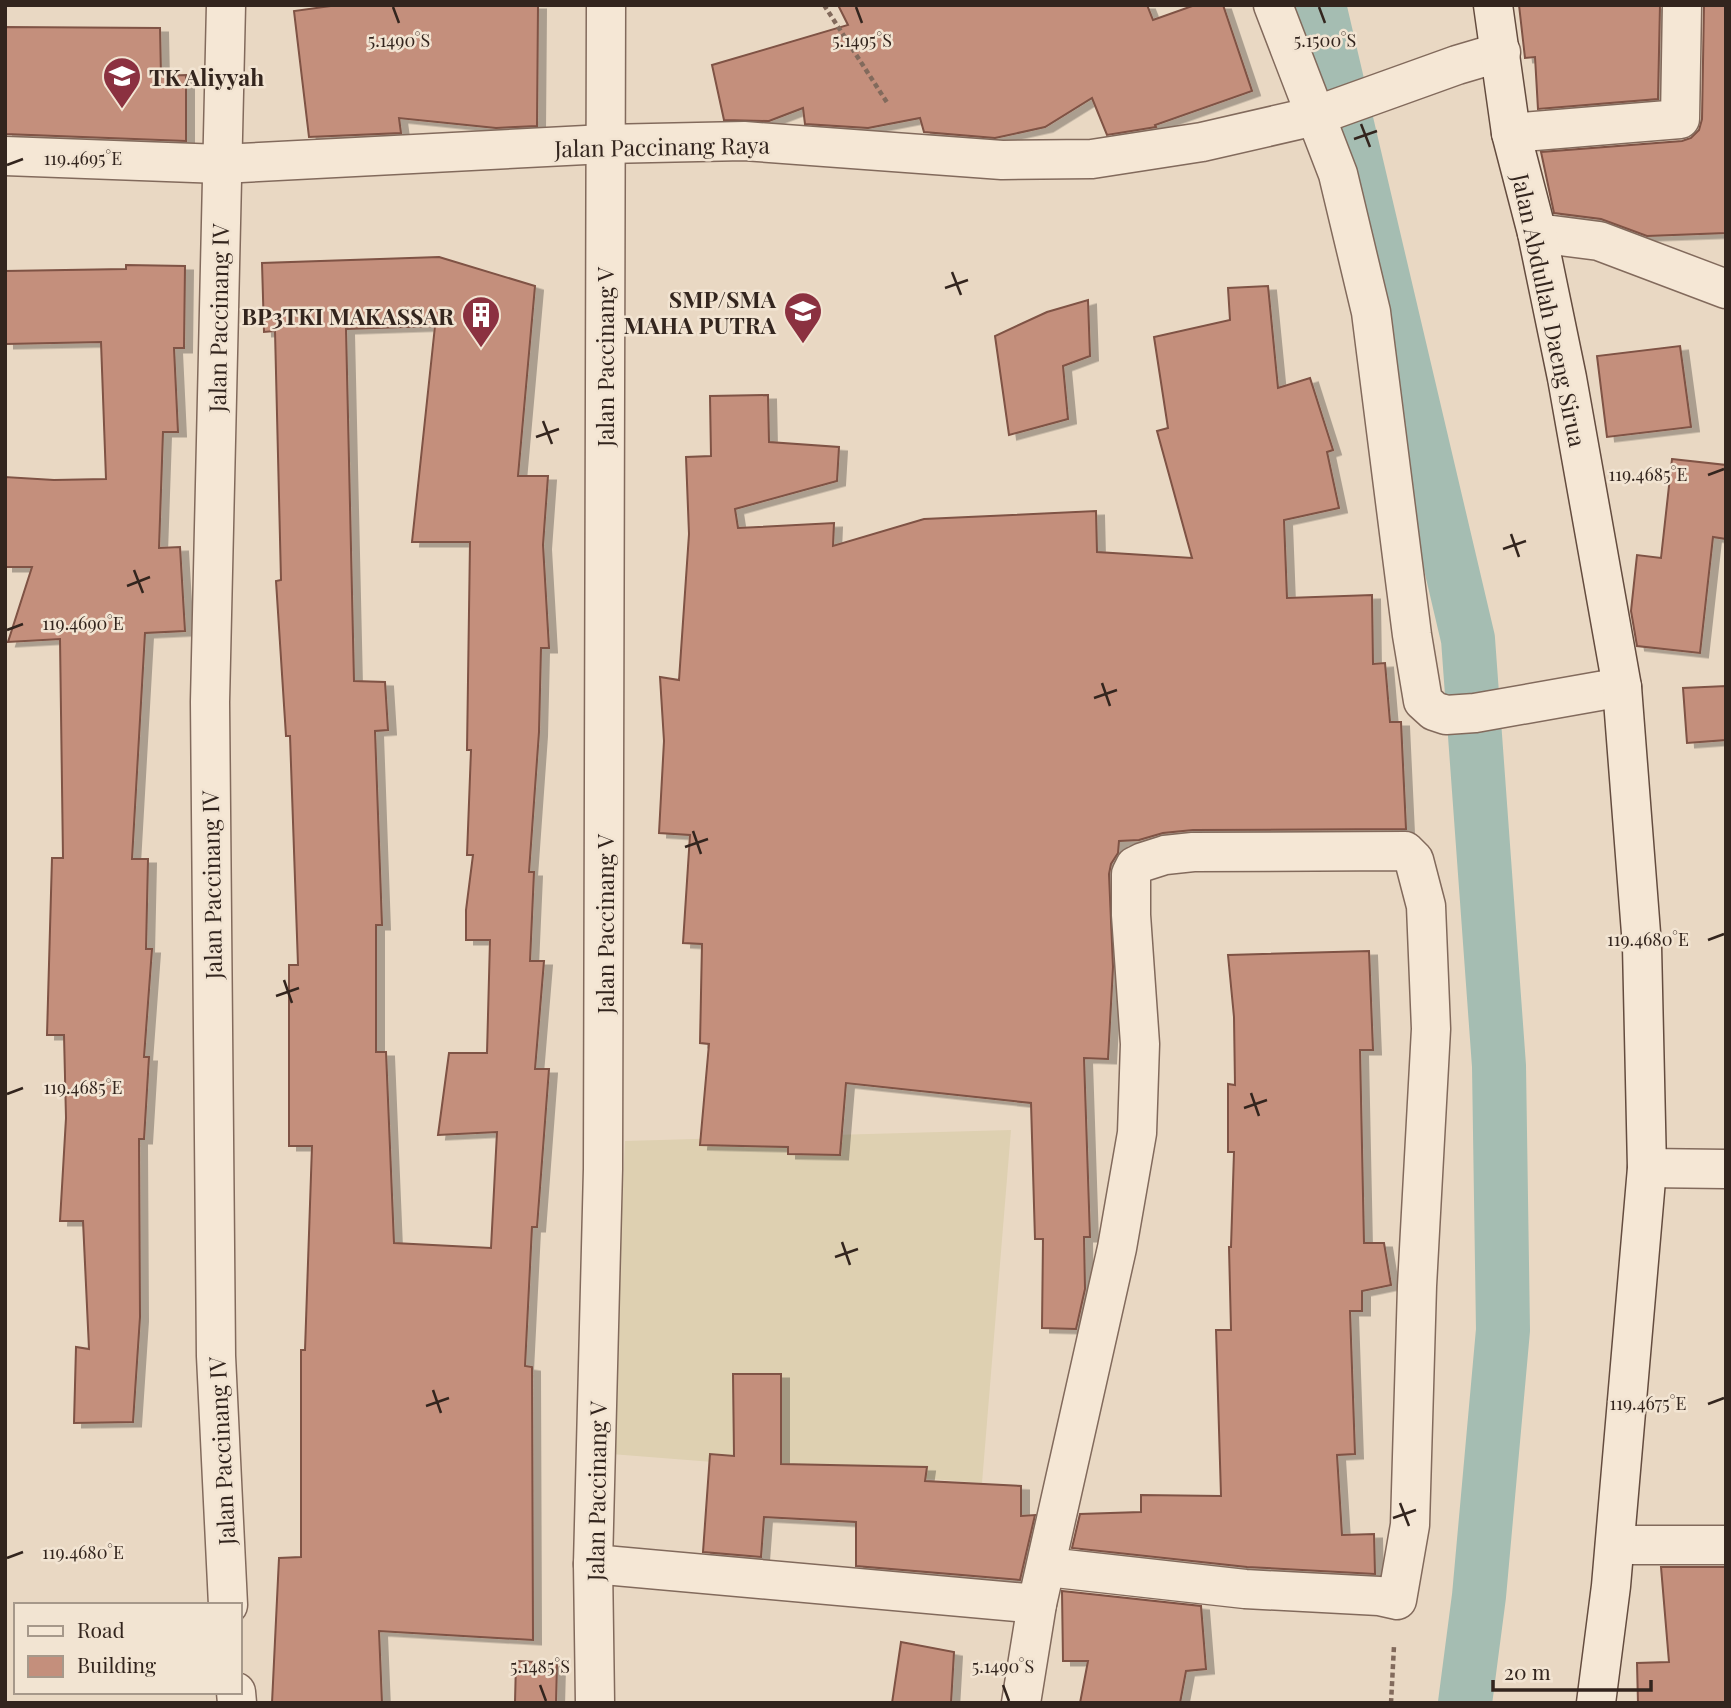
<svg xmlns="http://www.w3.org/2000/svg" width="1731" height="1708" font-family="'Playfair Display',serif">
<style>
.farmland{fill:#ded0b1}
.lines{fill:none;stroke-linecap:round;stroke-linejoin:round}
.canal{stroke:#a5bdb2;stroke-width:54}
.building{fill:#c48f7c;stroke:#7f5244;stroke-width:2;fill-rule:evenodd;filter:url(#shadow)}
.minor-casing{stroke:#826a5c;stroke-width:41}
.secondary-casing{stroke:#644c3f;stroke-width:41}
.path{stroke:#826a5c;stroke-width:4.5;stroke-dasharray:5 3.5;stroke-linecap:butt}
.minor{stroke:#f5e7d5;stroke-width:38}
.secondary{stroke:#f5e7d5;stroke-width:38}
.ticks{fill:none;stroke:#33251e;stroke-width:2.5}
.labels{text-anchor:middle;dominant-baseline:central;stroke-width:5;stroke-linejoin:round;paint-order:stroke}
.poi-label{font-size:23px;font-weight:bold;fill:#33251e;stroke:#f2e4d2;text-anchor:end}
.street-label{font-size:23px;fill:#33251e;stroke:#f2e4d2}
.ticks-label{font-size:18px;text-anchor:middle;fill:#33251e;stroke:#f2e4d2;stroke-width:5;stroke-linejoin:round;paint-order:stroke}
</style>
<defs>
<filter id="shadow"><feDropShadow dx="8" dy="4.5" stdDeviation="0" flood-color="#0004"/></filter>
</defs>
<rect width="100%" height="100%" fill="#e9d8c3"/>
<polygon class="farmland" points="1011,1130 982,1483 611,1454 625,1141"/>
<g class="lines">
<polyline class="canal" points="1319,5 1468,639 1499,1066 1503,1330 1479,1596 1465,1703"/>
</g>
<g class="building">
<polygon points="338,5 538,5 537,126 496,128 399,118 401,133 309,137 294,11"/>
<polygon points="838,5 1147,5 1153,20 1195,5 1223,5 1252,91 1155,125 1156,127 1107,135 1092,98 1045,127 995,138 924,132 920,118 868,128 805,124 803,108 769,121 724,120 712,65 848,25"/>
<polygon points="1519,5 1660,5 1658,99 1538,109 1535,57 1525,58"/>
<polygon points="1704,5 1726,5 1726,233 1647,236 1601,219 1554,213 1541,152 1682,141 1691,138 1699,130 1702,119"/>
<polygon points="5,27 160,28 161,76 186,75 186,141 5,134"/>
<path d="M439,257L535,286L518,476H548L543,545L549,648H541L539,732L529,872H534L530,961H544L535,1069H549L537,1227H532L525,1366L532,1367L533,1640L379,1631L382,1703H272L279,1558L301,1557V1350H305L312,1146H289V965H298L290,736H286L276,581L281,580L275,331L264,332L262,263ZM435,326L412,542H470L467,750H471L467,855H473L466,910V940H490L487,1053H449L438,1135L497,1132L491,1248L394,1243L386,1052H376V925H382L375,731L388,730L385,682L354,681L346,329Z"/>
<polygon points="126,265 185,266 184,348 174,348 178,432 163,432 159,548 180,547 185,631 145,633 132,859 148,859 146,949 152,949 144,1057 149,1057 144,1139 139,1139 140,1317 133,1422 74,1423 76,1347 89,1349 83,1221 60,1221 66,1118 64,1035 47,1035 52,858 63,858 60,639 8,642 32,567 5,567 5,477 54,480 106,479 101,342 6,344 5,271 126,269"/>
<polygon points="1268,286 1278,388 1310,378 1333,450 1327,452 1339,508 1284,520 1287,598 1372,595 1373,664 1385,663 1390,722 1401,722 1406,829 1193,830 1163,833 1139,840 1119,841 1118,853 1111,864 1109,874 1113,967 1108,1059 1084,1058 1090,1237 1084,1237 1085,1289 1076,1329 1042,1328 1043,1239 1035,1239 1031,1103 846,1083 840,1155 788,1154 788,1147 700,1145 709,1044 700,1043 702,944 683,943 690,835 659,833 664,741 660,677 679,680 689,534 686,457 711,456 710,396 768,395 769,442 839,447 837,481 735,509 738,528 834,523 833,546 924,519 1096,511 1097,552 1192,558 1157,431 1168,428 1154,337 1230,320 1228,288"/>
<polygon points="1088,300 1090,356 1063,366 1068,419 1009,435 995,336 1047,312"/>
<polygon points="1680,346 1691,427 1607,437 1597,356"/>
<polygon points="1672,459 1726,465 1726,539 1713,537 1700,653 1637,646 1631,611 1637,555 1661,558"/>
<polygon points="1726,686 1726,740 1687,743 1683,688"/>
<polygon points="1369,951 1373,1050 1360,1050 1364,1243 1384,1243 1391,1285 1362,1291 1362,1311 1350,1311 1355,1454 1337,1455 1342,1535 1374,1534 1375,1574 1247,1567 1072,1548 1080,1514 1141,1512 1141,1495 1221,1496 1216,1330 1231,1330 1229,1247 1231,1247 1234,1152 1228,1152 1228,1084 1235,1085 1234,1017 1228,955"/>
<polygon points="733,1374 781,1374 781,1464 927,1467 925,1481 1021,1486 1021,1516 1035,1515 1020,1580 856,1566 856,1522 764,1517 761,1557 703,1552 710,1454 734,1456"/>
<polygon points="1661,1567 1726,1567 1726,1703 1638,1703 1637,1663 1669,1662"/>
<polygon points="1062,1591 1201,1606 1206,1669 1186,1671 1180,1703 1080,1703 1088,1661 1063,1661"/>
<polygon points="901,1642 954,1652 951,1703 892,1703"/>
<polygon points="516,1661 557,1663 556,1703 515,1703"/>
</g>
<g class="lines">
<defs>
<g id="minor">
<polyline points="226,5 210,702 216,1356 228,1605"/>
<polyline points="1273,5 1338,174 1371,312 1412,635 1423,701 1434,711 1446,715 1475,713 1622,687"/>
<polyline points="1511,133 1680,119 1682,5"/>
<polyline points="5,156 221,164 605,144 744,141 1002,160 1092,159 1202,142 1315,116 1457,65 1501,52"/>
<polyline points="1537,233 1599,241 1726,289"/>
<polyline points="1647,1168 1726,1169"/>
<polyline points="1615,1545 1726,1545"/>
<polyline points="593,1564 1037,1604"/>
<polyline points="236,1692 237,1703"/>
<polyline points="595,1703 593,1564 603,1169 606,5"/>
<polyline points="1021,1703 1037,1604 1117,1248 1137,1133 1140,1044 1131,915 1131,874 1135,866 1143,862 1165,855 1193,852 1405,851 1414,860 1426,906 1431,1029 1417,1286 1410,1525 1397,1600 1379,1596 1245,1589 1047,1567"/>
</g>
<polyline id="secondary" points="1493,5 1511,133 1537,233 1567,378 1622,687 1642,946 1647,1168 1611,1586 1596,1703"/>
</defs>
<use href="#minor" class="minor-casing"/>
<use href="#secondary" class="secondary-casing"/>
<g class="path">
<polyline points="824,5 888,104"/>
<polyline points="1391,1703 1394,1646"/>
</g>
<use href="#minor" class="minor"/>
<use href="#secondary" class="secondary"/>
</g>
<path class="ticks" d="M393,7L399,23M856,7L862,23M1319,7L1325,23M1361,124L1370,147M1354,139L1377,131M7,165L23,159M952,272L961,295M945,288L968,280M543,421L552,444M536,437L559,429M1708,475L1724,469M1511,534L1519,557M1503,549L1526,541M134,570L143,593M127,586L150,577M7,630L23,624M1102,683L1110,706M1094,698L1117,690M693,831L701,854M685,847L708,839M1708,940L1724,934M284,980L292,1003M276,996L299,988M1251,1093L1259,1116M7,1094L23,1088M1244,1108L1267,1100M842,1242L850,1265M835,1257L858,1249M433,1390L441,1413M1708,1404L1724,1398M426,1406L449,1398M1400,1503L1409,1526M1393,1518L1416,1510M7,1558L23,1552M540,1685L546,1701M1003,1685L1009,1701"/>
<defs>
<symbol id="school-pin" viewBox="-11 -11 22 30"><path d="M0 17L-7.5 6A9.5 9.5 0 1 1 7.5 6Z" fill="#8b3140" stroke="#f2e4d2"/><path d="M0-5L7-2L0 1L-7-2ZM-4 1L0 2.5L4 1V4Q0 6-4 4Z" fill="#fff"/></symbol>
<symbol id="building-pin" viewBox="-11 -11 22 30"><path d="M0 17L-7.5 6A9.5 9.5 0 1 1 7.5 6Z" fill="#8b3140" stroke="#f2e4d2"/><path d="M-4-6H4V6H1V3H-1V6H-4ZM-2.5-4.3h1.7v1.8h-1.7ZM.8-4.3h1.7v1.8H.8ZM-2.5-1h1.7V.8h-1.7ZM.8-1h1.7V.8H.8Z" fill="#fff"/></symbol>
</defs>
<g fill-rule="evenodd">
<use href="#school-pin" x="100" y="54" width="44" height="60"/>
<use href="#school-pin" x="781" y="289" width="44" height="60"/>
<use href="#building-pin" x="459" y="293" width="44" height="60"/>
</g>
<g class="labels">
<g class="poi-label">
<text x="149" y="76" text-anchor="start">TK Aliyyah</text>
<text x="776" y="298">SMP/SMA<tspan x="776" dy="26">MAHA PUTRA</tspan></text>
<text x="454" y="315">BP3TKI MAKASSAR</text>
</g>
<g class="street-label">
<text transform="translate(662 146) rotate(-1)">Jalan Paccinang Raya</text>
<text transform="translate(1550 310) rotate(78)">Jalan Abdullah Daeng Sirua</text>
<text transform="translate(218 318) rotate(-89)">Jalan Paccinang IV</text>
<text transform="translate(604 357) rotate(-90)">Jalan Paccinang V</text>
<text transform="translate(211 885) rotate(-91)">Jalan Paccinang IV</text>
<text transform="translate(604 924) rotate(-90)">Jalan Paccinang V</text>
<text transform="translate(221 1451) rotate(-93)">Jalan Paccinang IV</text>
<text transform="translate(596 1491) rotate(-89)">Jalan Paccinang V</text>
</g>
</g>
<g class="ticks-label">
<text x="399" y="47">5.1490°S</text>
<text x="862" y="47">5.1495°S</text>
<text x="1325" y="47">5.1500°S</text>
<text x="83" y="165">119.4695°E</text>
<text x="1648" y="481">119.4685°E</text>
<text x="83" y="630">119.4690°E</text>
<text x="1648" y="946">119.4680°E</text>
<text x="83" y="1094">119.4685°E</text>
<text x="1648" y="1410">119.4675°E</text>
<text x="83" y="1559">119.4680°E</text>
<text x="540" y="1673">5.1485°S</text>
<text x="1003" y="1673">5.1490°S</text>
</g>
<rect width="1731" height="1708" fill="none" stroke="#33251e" stroke-width="14"/>
<rect x="14" y="1603" width="228" height="91" fill="#f2e4d2" stroke="#a6988a" stroke-width="2"/>
<rect x="28" y="1626" width="35" height="10" fill="#f5e7d5" stroke="#a6988a" stroke-width="2"/>
<text x="77" y="1638" font-size="21" fill="#33251e">Road</text>
<rect x="28" y="1656" width="35" height="21" fill="#c48f7c" stroke="#a6988a" stroke-width="2"/>
<text x="77" y="1673" font-size="21" fill="#33251e">Building</text>
<path d="M1493 1680v10h158v-10" fill="none" stroke="#33251e" stroke-width="3.5"/>
<text x="1504" y="1680" font-size="21" fill="#33251e" stroke="#f2e4d2" stroke-width="5" paint-order="stroke">20 m</text>
</svg>
